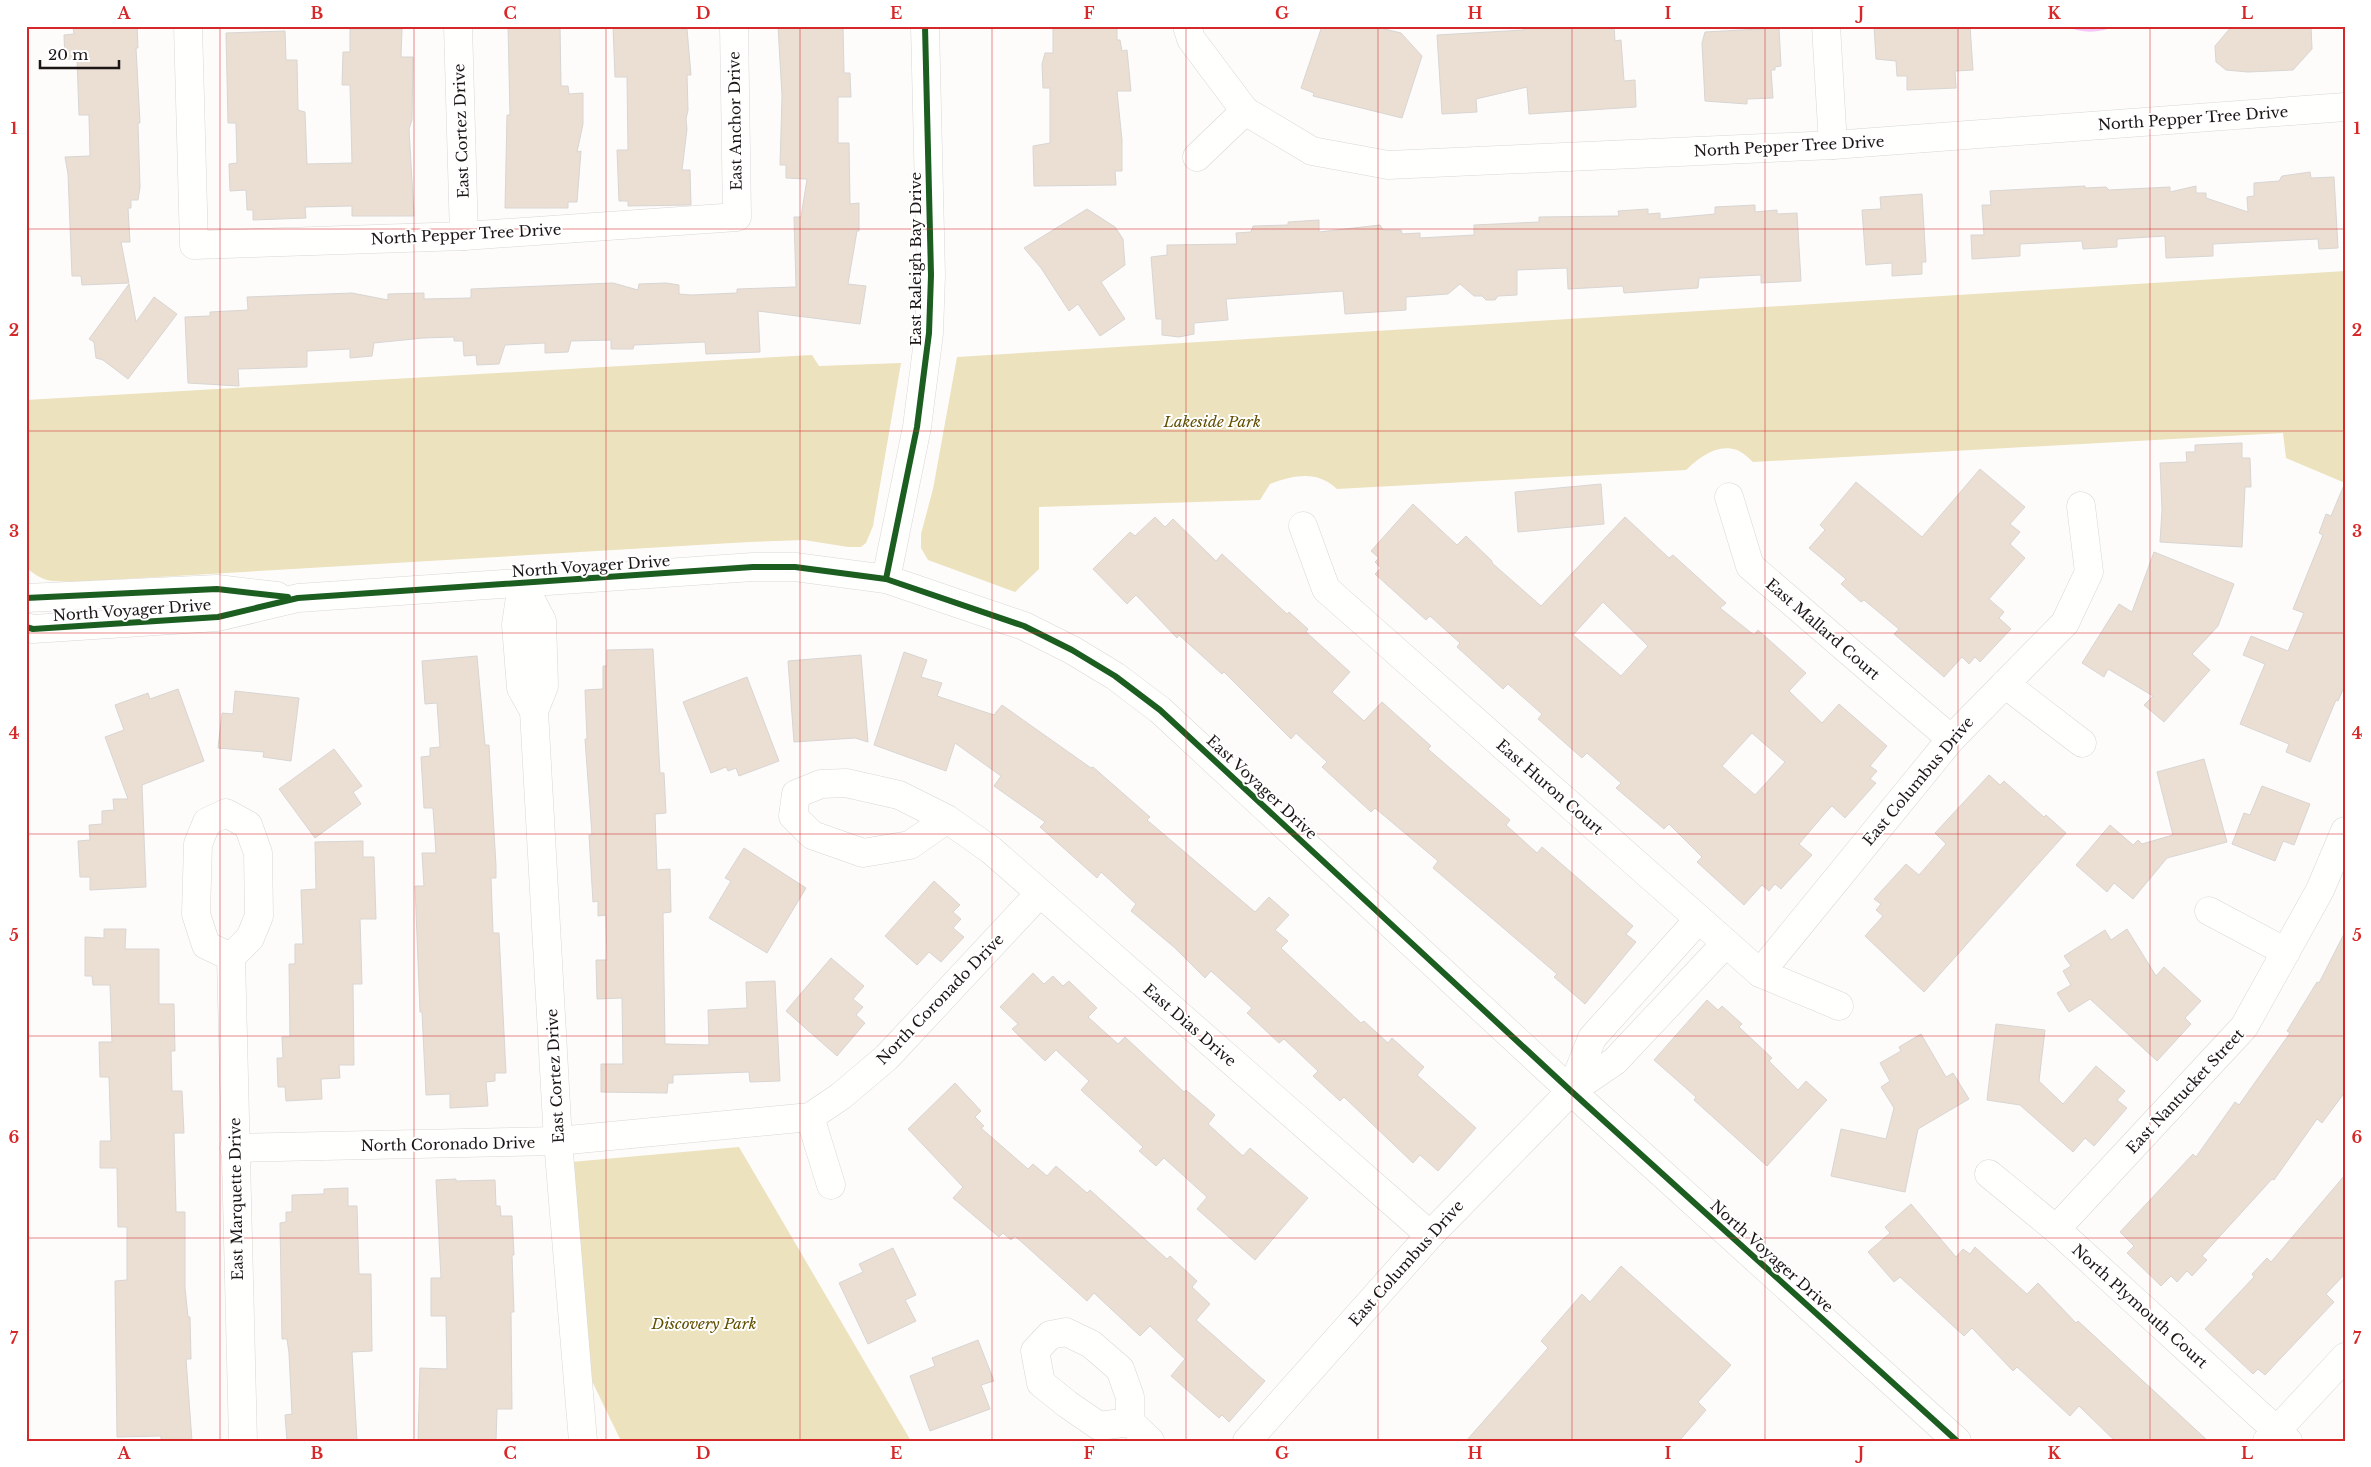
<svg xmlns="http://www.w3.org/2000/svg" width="2371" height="1467" font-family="'Libre Baskerville',serif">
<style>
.green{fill:#ece2be}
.water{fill:#f5c6f6}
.building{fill:#ebdfd4;stroke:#d8d5d2;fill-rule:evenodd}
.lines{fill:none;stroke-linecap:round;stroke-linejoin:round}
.minor-casing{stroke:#dad7d6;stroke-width:29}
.tertiary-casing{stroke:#dad7d6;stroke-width:29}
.minor{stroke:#fffffe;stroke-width:28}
.tertiary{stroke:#fffffe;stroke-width:28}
.cycleway-casing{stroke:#fff;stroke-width:9}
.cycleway{stroke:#1b5e20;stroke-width:6}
.grid{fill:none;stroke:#d62828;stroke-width:1;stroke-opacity:0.55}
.labels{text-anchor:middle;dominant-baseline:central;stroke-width:4;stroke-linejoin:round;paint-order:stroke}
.street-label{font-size:15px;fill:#1c1615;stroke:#fff}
.park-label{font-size:15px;font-style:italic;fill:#614e00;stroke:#fff}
.neatline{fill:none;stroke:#d62828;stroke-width:2}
.grid-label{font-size:16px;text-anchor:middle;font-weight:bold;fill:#d62828}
</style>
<rect width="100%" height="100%" fill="#fdfcfb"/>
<g class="green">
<path d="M2345,271V483L2286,458L2283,433L1753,462C1749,458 1742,452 1737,450C1717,443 1699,458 1686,470L1337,489C1317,470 1294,475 1270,484L1260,500L1039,507V569L1015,592L928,560L921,548V534L933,489L957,357Z"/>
<path d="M812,355L819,366L901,363L873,526L866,543L861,547H848L804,540L749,542L74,582C52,581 43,583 26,567V400Z"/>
<polygon points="739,1147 911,1441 621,1441 589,1375 571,1162"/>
</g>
<path class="water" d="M2065,26H2116C2099,33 2083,34 2065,26Z"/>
<g class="building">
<polygon points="73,26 137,26 138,48 136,48 140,123 138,123 140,187 138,200 131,200 131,208 128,208 130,242 121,242 129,283 82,285 81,276 72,276 68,174 65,157 90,156 89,115 79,115 77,59 65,59 64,35 74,34"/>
<polygon points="508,26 560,26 561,86 568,86 569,94 583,93 583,124 577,152 581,151 577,202 568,202 568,208 505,208 507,115 510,115"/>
<polygon points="613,26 681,26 681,29 687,29 691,75 687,75 688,110 686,119 687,129 682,170 690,170 691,205 628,206 628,201 619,201 617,150 628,150 627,77 615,77"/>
<polygon points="778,26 843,26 844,73 850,73 851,97 838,97 838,143 849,143 850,204 859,203 859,231 857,231 848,284 866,286 860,324 758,311 760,352 706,354 705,342 634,345 633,349 611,349 611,340 571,341 568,352 545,353 545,343 505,345 499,364 477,365 476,355 464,356 463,341 454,341 454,337 423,338 374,343 372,356 350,358 350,349 307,351 307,367 238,369 239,386 188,383 185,317 210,316 210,312 248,310 247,297 352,293 388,300 388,294 424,293 424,299 471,298 471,289 613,283 638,290 639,284 666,283 679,285 679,294 691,295 737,293 737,289 796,287 794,217 801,217 807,179 786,178 786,165 780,165 782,96"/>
<polygon points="1053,26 1117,26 1117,40 1120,40 1122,51 1127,50 1131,91 1117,91 1122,140 1122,171 1115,171 1116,185 1034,186 1033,146 1050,143 1050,88 1043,88 1042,64 1045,53 1053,53"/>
<polygon points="1322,26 1372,26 1401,33 1422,56 1402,118 1313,96 1314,93 1301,88"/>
<polygon points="1524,26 1614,26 1615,41 1621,40 1624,81 1635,80 1636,107 1529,114 1527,87 1476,99 1477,112 1442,114 1437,35 1524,30"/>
<polygon points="1874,26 1970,26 1973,70 1955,71 1956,88 1907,90 1907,76 1897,76 1896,61 1876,59"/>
<polygon points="2232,26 2311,26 2312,49 2293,70 2248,72 2226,70 2216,62 2215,46"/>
<polygon points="1779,28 1781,66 1775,67 1775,70 1771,70 1773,98 1747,99 1747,104 1705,101 1702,43 1705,32"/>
<polygon points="350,29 402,29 401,57 413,57 412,120 409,129 414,216 352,216 352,206 305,207 306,218 253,220 253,210 247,210 246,190 230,191 229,164 237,163 236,123 228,123 226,33 285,31 286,60 297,60 298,110 305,112 307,164 352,163 350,85 342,85 343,52 350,52"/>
<polygon points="2310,172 2311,178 2334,177 2338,248 2319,249 2318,239 2213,244 2213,256 2166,258 2165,236 2117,239 2117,247 2083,249 2082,241 2020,244 2020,256 1972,259 1971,235 1984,235 1982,205 1991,205 1990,191 2085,186 2085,188 2106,187 2109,190 2170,187 2170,192 2196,186 2196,193 2206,193 2206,198 2248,212 2247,197 2254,196 2254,183 2279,181 2282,176"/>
<polygon points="1922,194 1926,262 1922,262 1922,274 1892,276 1892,263 1866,265 1862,210 1881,209 1880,197"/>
<polygon points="1755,205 1755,212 1777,210 1777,214 1797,213 1801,281 1761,283 1761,275 1699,278 1698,288 1624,293 1623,286 1568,289 1567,268 1517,270 1517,295 1498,296 1495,300 1486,300 1482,296 1474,296 1460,284 1448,294 1406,297 1406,310 1345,314 1343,291 1226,299 1228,320 1194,323 1194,334 1179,337 1162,335 1162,319 1156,319 1151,257 1167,255 1167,245 1237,244 1236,233 1251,232 1253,226 1288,225 1288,222 1319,220 1319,232 1380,225 1383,230 1401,230 1402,234 1420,233 1420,238 1474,235 1474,225 1539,222 1539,217 1619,216 1618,211 1648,209 1648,214 1660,213 1660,219 1715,214 1715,207"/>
<polygon points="1087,209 1115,227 1123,239 1125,265 1101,282 1125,319 1100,336 1078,304 1069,311 1041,268 1024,248"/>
<polygon points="129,284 136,322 154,297 177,314 128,379 103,360 96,358 94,342 89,339"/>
<polygon points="2242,443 2242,458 2250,458 2251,487 2245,487 2242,547 2160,542 2162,510 2160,463 2187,462 2186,452 2195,452 2195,445"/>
<polygon points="1980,469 2025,507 2010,524 2020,532 2010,544 2025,558 1989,599 2004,612 1999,618 2011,629 1980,662 1975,657 1969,664 1962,657 1944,677 1894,634 1899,629 1864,600 1861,602 1841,584 1846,579 1809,548 1825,530 1820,525 1856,482 1922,537"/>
<polygon points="1601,484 1604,524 1518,532 1515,492"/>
<polygon points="2344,485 2345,685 2338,701 2336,700 2310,762 2286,752 2289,744 2240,724 2265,664 2243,655 2251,636 2288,651 2304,613 2293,609 2323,535 2319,533 2326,514 2331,516"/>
<path d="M1413,504L1457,545L1466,536L1492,561V563L1541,606L1625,517L1669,558L1673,555L1726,603L1720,608L1754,635L1758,630L1806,673L1789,691L1822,723L1839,704L1887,746L1870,766L1877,771L1870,779L1876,783L1845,818L1832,806L1827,811L1799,844L1812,855L1781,889L1775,884L1769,891L1762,885L1744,905L1697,862L1702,857L1669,824L1664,829L1616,788L1621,783L1587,753L1582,758L1538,719L1542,714L1508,684L1503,689L1457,647L1460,643L1430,616L1426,620L1375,574L1381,568L1375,562L1379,558L1371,551ZM1603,602L1648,646L1621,676L1573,635ZM1752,733L1785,762L1755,795L1722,766Z"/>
<polygon points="1155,517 1165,527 1173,519 1216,561 1222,554 1287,614 1289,612 1308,629 1306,632 1350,672 1332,692 1364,721 1382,702 1431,746 1428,749 1510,820 1506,825 1537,853 1542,847 1633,926 1626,934 1636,942 1585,1004 1554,977 1557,974 1433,868 1438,861 1375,808 1371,812 1322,767 1327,762 1296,733 1291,739 1224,672 1222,674 1179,635 1177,638 1136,595 1127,604 1093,569 1130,532 1135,536"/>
<polygon points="2154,552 2234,584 2218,626 2192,654 2210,670 2164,722 2144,705 2153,696 2108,669 2104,677 2082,663 2119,604 2132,612"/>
<polygon points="653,649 660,773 664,773 666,813 655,814 657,870 670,869 671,912 663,913 665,1044 709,1045 708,1010 747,1008 746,982 775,981 780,1081 750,1082 749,1072 673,1075 673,1083 668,1083 667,1093 601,1092 601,1064 623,1064 622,998 597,999 596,960 607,960 606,915 598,916 598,901 593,902 589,835 592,835 585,739 587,739 585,690 603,689 603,666 607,666 607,650"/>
<polygon points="904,652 927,660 921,677 942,683 937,696 994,715 1002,705 1091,768 1093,767 1150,817 1147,820 1255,912 1269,897 1289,915 1275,930 1288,941 1281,948 1361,1023 1364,1021 1388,1043 1392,1038 1424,1067 1417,1075 1476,1128 1438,1171 1420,1155 1413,1163 1344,1097 1340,1101 1313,1076 1318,1071 1284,1039 1279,1043 1247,1013 1252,1008 1211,971 1205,978 1175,948 1131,911 1136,904 1101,872 1097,878 1040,827 1045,822 994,786 1001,776 955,743 946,771 874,745"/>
<polygon points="861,655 868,742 855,738 794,742 788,661"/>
<polygon points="477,656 485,745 489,745 496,866 496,878 491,878 493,933 499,933 506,1073 495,1073 495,1081 486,1082 488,1106 450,1108 450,1094 426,1095 422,1012 420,1012 415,886 424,886 422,853 436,853 433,808 424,808 421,757 430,756 430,748 440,747 437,703 425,704 422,661"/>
<polygon points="747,677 779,761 739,776 736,768 728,771 726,767 711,773 683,702"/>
<polygon points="178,689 204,761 142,785 146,887 90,890 90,877 80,877 78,841 90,840 89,825 102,824 102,811 114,810 113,799 128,799 105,737 124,730 115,705 148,693 150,699"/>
<polygon points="235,691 299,698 291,761 263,757 264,752 218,748 222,713 233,714"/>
<polygon points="334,749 362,786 353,792 361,804 315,838 279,789"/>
<polygon points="2204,759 2227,842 2167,858 2133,899 2114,883 2107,892 2076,865 2110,825 2133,845 2138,840 2142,844 2173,835 2157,772"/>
<polygon points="1989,775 2000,785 2004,781 2044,817 2046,815 2066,833 1924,992 1865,936 1883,916 1876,910 1881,904 1874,899 1906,864 1919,875 1946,844 1935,833"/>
<polygon points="2262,786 2310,804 2294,845 2283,841 2275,861 2232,844 2244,813 2250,815"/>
<polygon points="363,841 363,857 374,857 376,919 360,919 362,984 353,984 354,1065 339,1065 340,1078 321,1079 322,1099 286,1101 285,1087 278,1087 277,1058 283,1058 282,1037 290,1037 289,964 295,964 295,944 303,944 301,890 316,889 315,842"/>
<polygon points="744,848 806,888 767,953 709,918 731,881 725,878"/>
<polygon points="934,881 960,905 953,912 961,919 953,928 964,937 941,962 929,952 917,965 885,936"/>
<polygon points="104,929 126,929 125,949 159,949 159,1004 174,1004 175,1051 171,1051 172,1091 182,1091 184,1133 174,1133 176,1212 185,1212 185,1288 188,1317 190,1317 191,1359 186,1359 192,1441 161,1441 161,1436 117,1437 115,1281 127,1280 127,1227 118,1227 117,1168 100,1168 100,1141 111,1141 109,1077 100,1077 99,1042 112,1042 110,985 93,985 92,976 85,976 85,937 104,938"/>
<polygon points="2127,929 2156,976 2164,967 2201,1001 2185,1018 2191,1024 2157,1061 2090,999 2069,1012 2057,993 2071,985 2063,971 2071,966 2064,956 2105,930 2111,940"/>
<polygon points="2345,932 2345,1092 2322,1123 2317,1119 2274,1180 2272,1179 2202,1256 2207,1260 2192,1276 2187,1271 2177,1282 2171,1276 2161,1286 2127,1253 2134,1246 2120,1232 2193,1154 2196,1157 2235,1102 2239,1105 2290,1033 2287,1031 2317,982 2319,983"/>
<polygon points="831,958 864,986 853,999 863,1007 856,1015 865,1023 837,1056 786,1011"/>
<polygon points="1033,973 1044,984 1053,976 1063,986 1069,981 1097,1008 1088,1017 1118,1044 1125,1037 1184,1092 1186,1090 1215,1115 1208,1124 1243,1156 1250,1148 1308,1198 1255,1260 1197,1209 1207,1197 1164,1158 1156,1166 1139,1151 1143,1147 1081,1090 1089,1081 1056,1050 1045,1061 1012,1029 1018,1024 1000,1007"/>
<polygon points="1707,1000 1718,1010 1722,1006 1742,1024 1739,1027 1772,1058 1769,1061 1798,1090 1806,1081 1827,1100 1767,1166 1694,1100 1696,1097 1654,1060"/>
<polygon points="1996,1024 2045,1030 2039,1081 2063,1104 2096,1066 2125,1091 2117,1100 2127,1108 2094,1146 2085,1138 2073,1152 2020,1105 1987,1100"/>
<polygon points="1921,1034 1946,1077 1953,1073 1969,1099 1918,1129 1905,1192 1831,1176 1841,1129 1886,1139 1894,1108 1881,1087 1890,1081 1880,1063 1901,1051 1899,1047"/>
<polygon points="955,1083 981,1111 975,1117 984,1126 981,1128 1028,1169 1033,1164 1047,1176 1056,1166 1087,1193 1090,1190 1167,1259 1170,1256 1197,1281 1192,1287 1210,1304 1196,1320 1265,1381 1229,1422 1222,1415 1219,1418 1171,1376 1185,1359 1150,1326 1140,1336 1094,1293 1087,1301 1015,1236 1011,1240 1003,1233 999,1237 953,1198 963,1187 908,1129"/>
<polygon points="2345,1175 2345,1274 2326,1294 2334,1302 2265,1375 2258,1369 2253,1374 2205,1329 2254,1277 2252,1274 2267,1258 2271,1262"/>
<polygon points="456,1179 456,1181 495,1180 496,1206 500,1206 501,1216 512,1216 514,1255 512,1255 514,1312 511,1312 512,1409 497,1409 496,1441 418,1441 420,1368 447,1369 446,1316 431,1316 431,1278 441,1278 436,1180"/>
<polygon points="348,1188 348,1206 357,1206 359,1274 371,1274 372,1351 352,1352 357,1441 287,1441 285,1415 292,1414 289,1353 287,1339 282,1339 280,1223 286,1222 286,1212 292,1212 292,1195 324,1194 324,1189"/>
<polygon points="1911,1204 1956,1257 1963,1249 1970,1254 1975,1247 2027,1294 2038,1283 2076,1323 2078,1321 2208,1441 2115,1441 2079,1406 2070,1416 2017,1367 2013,1371 1972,1328 1964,1336 1900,1277 1894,1282 1868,1252 1890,1233 1885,1227"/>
<polygon points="893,1248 916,1295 905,1300 916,1321 868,1344 839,1283 863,1272 859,1264"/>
<polygon points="1621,1266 1731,1365 1698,1402 1706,1410 1679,1441 1466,1441 1548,1348 1541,1341 1582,1294 1590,1302"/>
<polygon points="978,1340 994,1381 981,1385 990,1409 930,1431 910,1376 935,1366 932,1358"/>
</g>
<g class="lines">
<defs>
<g id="minor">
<polyline points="188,26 194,245 464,236 737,217 734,26"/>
<polyline points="458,26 464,236"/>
<polyline points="1187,26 1191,39 1245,111 1312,151 1388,165 1833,145 2345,107"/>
<polyline points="1826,26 1833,145"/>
<polyline points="1197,157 1245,111"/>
<polyline points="1729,497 1750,566 1951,739"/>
<polyline points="1303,526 1326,589 1760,973 1839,1006"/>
<polyline points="522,583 542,621 544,686 534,711 558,1141 583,1441"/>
<polyline points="522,583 516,625 521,688 534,711"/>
<polyline points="2005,684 2082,743"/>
<polyline points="947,819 910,845 863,853 812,835 793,816 796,794 821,784 846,783 899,795 947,819 991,850 1430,1235"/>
<polyline points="2209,911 2286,952"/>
<polyline points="231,957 206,945 196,914 198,844 207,822 226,813 248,825 258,853 259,916 250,938 231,957 243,1441"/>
<polyline points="1760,973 1951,739 2065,623 2089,572 2081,506"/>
<polyline points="1571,1091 1592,1038 1699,919"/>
<polyline points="810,1117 831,1185"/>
<polyline points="234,1148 558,1141 810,1117 841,1096 887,1057 1039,894"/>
<polyline points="1989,1174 2056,1229 2288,1441"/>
<polyline points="2056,1229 2244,1027 2320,890 2345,831"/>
<polyline points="1130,1422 1099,1426 1067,1404 1041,1383 1035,1351 1050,1335 1066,1332 1091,1344 1120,1369 1130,1397 1130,1422 1150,1441"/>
<polyline points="1247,1441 1430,1235 1571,1091 1615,1061 1726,943"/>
<polyline points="2267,1441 2345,1357"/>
</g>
<g id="tertiary">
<polyline points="886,579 917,427 929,333 931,275 925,26"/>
<polyline points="26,598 217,589 277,596"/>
<polyline points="26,627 33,629 218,617 298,598 753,567 795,567 886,579 1024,626 1072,650 1115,676 1160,710 1571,1091 1957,1441"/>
</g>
</defs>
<use href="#minor" class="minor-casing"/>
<use href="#tertiary" class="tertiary-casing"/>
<use href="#minor" class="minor"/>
<use href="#tertiary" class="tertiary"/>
<defs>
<g id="cycleway">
<polyline points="886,579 917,427 929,333 931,275 925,26"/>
<polyline points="26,598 217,589 288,597"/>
<polyline points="26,627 33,629 218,617 298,598 753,567 795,567 886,579 1024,626 1072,650 1115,676 1160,710 1571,1091 1957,1441"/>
</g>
</defs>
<use href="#cycleway" class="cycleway-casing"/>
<use href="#cycleway" class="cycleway"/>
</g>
<path class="grid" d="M220,26V1441M414,26V1441M606,26V1441M800,26V1441M992,26V1441M1186,26V1441M1378,26V1441M1572,26V1441M1765,26V1441M1958,26V1441M2150,26V1441M26,229H2345M26,431H2345M26,633H2345M26,834H2345M26,1036H2345M26,1238H2345"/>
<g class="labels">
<g class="street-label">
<text transform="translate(2193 118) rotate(-4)">North Pepper Tree Drive</text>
<text transform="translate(735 121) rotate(-91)">East Anchor Drive</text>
<text transform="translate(461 131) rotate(-92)">East Cortez Drive</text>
<text transform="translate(1789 146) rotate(-3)">North Pepper Tree Drive</text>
<text transform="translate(466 234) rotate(-3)">North Pepper Tree Drive</text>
<text transform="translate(915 259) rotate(-90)">East Raleigh Bay Drive</text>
<text transform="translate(591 566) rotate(-4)">North Voyager Drive</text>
<text transform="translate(132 610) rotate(-4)">North Voyager Drive</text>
<text transform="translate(1823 629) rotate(41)">East Mallard Court</text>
<text transform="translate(1918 781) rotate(-50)">East Columbus Drive</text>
<text transform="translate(1262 787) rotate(43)">East Voyager Drive</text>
<text transform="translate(1550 787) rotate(41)">East Huron Court</text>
<text transform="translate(940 999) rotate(-46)">North Coronado Drive</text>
<text transform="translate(1190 1025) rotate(41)">East Dias Drive</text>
<text transform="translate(555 1076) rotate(-93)">East Cortez Drive</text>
<text transform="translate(2185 1091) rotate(-47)">East Nantucket Street</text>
<text transform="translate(448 1144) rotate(-1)">North Coronado Drive</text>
<text transform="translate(236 1199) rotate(-91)">East Marquette Drive</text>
<text transform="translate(1772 1256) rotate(42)">North Voyager Drive</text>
<text transform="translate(1406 1263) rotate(-48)">East Columbus Drive</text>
<text transform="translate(2140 1306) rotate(42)">North Plymouth Court</text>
</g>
<g class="park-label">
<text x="1212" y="421">Lakeside Park</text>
<text x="704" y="1323">Discovery Park</text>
</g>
</g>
<rect width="2371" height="1467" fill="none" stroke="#ffffff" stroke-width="55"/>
<path d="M40 60v8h79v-8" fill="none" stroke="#1c1615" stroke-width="2.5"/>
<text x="48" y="60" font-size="15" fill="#1c1615" stroke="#ffffff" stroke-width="4" paint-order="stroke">20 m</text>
<rect x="28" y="28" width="2316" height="1412" class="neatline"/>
<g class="grid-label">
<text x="124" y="19">A</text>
<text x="317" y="19">B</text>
<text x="510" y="19">C</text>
<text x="703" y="19">D</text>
<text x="896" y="19">E</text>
<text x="1089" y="19">F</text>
<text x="1282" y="19">G</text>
<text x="1475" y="19">H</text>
<text x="1668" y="19">I</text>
<text x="1861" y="19">J</text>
<text x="2054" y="19">K</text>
<text x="2247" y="19">L</text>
<text x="14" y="134">1</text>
<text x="2357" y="134">1</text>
<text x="14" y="336">2</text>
<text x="2357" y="336">2</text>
<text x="14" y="537">3</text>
<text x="2357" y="537">3</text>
<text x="14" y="739">4</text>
<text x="2357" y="739">4</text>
<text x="14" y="941">5</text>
<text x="2357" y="941">5</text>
<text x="14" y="1143">6</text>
<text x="2357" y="1143">6</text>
<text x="14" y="1344">7</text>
<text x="2357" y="1344">7</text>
<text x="124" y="1459">A</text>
<text x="317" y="1459">B</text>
<text x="510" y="1459">C</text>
<text x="703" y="1459">D</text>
<text x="896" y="1459">E</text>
<text x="1089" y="1459">F</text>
<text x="1282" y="1459">G</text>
<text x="1475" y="1459">H</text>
<text x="1668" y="1459">I</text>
<text x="1861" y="1459">J</text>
<text x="2054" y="1459">K</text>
<text x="2247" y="1459">L</text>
</g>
</svg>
